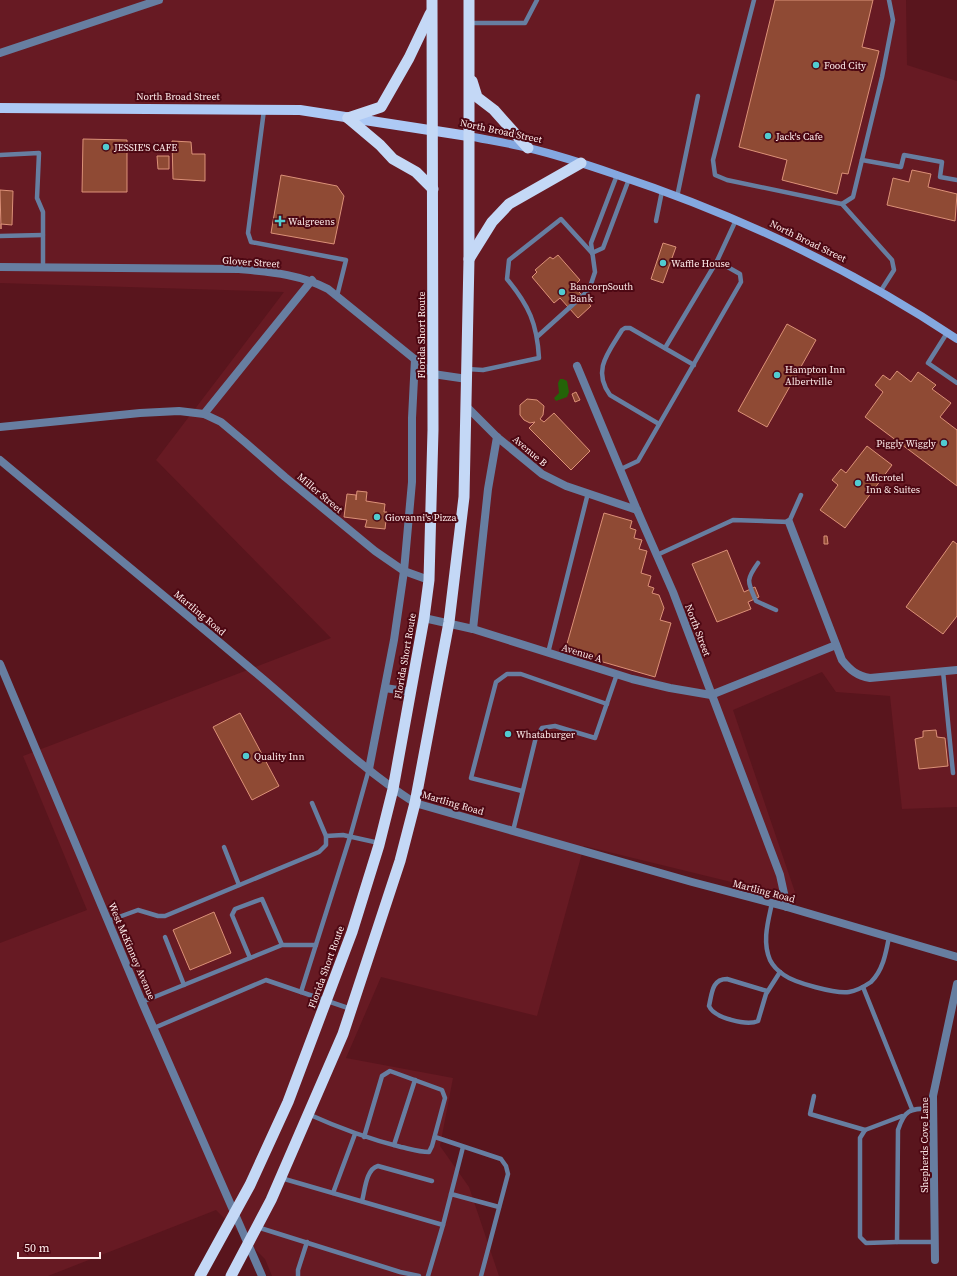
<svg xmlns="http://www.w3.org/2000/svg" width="957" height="1276" font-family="'Source Serif 4',serif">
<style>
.built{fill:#671a23}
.water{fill:#246308}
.building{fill:#8f4a34;stroke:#dc9178}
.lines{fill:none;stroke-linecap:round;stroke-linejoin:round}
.service{stroke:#677ea1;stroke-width:4.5}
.minor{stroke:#677ea1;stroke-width:8}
.tertiary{stroke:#677ea1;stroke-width:8}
.secondary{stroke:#84a8e0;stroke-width:8}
.primary{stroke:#adc9f5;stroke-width:10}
.trunk{stroke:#c4d8f6;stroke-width:11}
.poi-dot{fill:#51ccd1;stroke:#4d0813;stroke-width:1.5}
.labels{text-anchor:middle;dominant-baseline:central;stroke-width:4;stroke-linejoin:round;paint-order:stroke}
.poi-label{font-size:10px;fill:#ffedec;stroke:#4d0813;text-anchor:start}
.street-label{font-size:10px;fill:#ffedec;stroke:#4d0813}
</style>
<rect width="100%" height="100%" fill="#59151d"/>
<polygon class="built" points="0,0 906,0 907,65 957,81 957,807 902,809 890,696 836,692 822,672 733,710 797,898 584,846 537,1016 381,977 346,1058 453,1078 440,1146 469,1187 499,1276 272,1276 265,1259 216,1210 48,1276 0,1276 0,943 87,910 23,756 331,638 156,460 284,292 0,283"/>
<polygon class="water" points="560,379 563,379 567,381 569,392 567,397 556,401 554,398 559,393 558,383"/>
<g class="building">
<polygon points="775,0 873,0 862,47 879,51 848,174 842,173 837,194 782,180 787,160 739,147"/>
<polygon points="83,139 127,140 127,192 82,192"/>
<polygon points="172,141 191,142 192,154 205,154 205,181 173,179"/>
<polygon points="157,156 169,156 169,169 158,169"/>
<polygon points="912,170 931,174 928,187 957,194 955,221 887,205 893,178 909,182"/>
<polygon points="281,175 337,186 344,196 334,244 271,233"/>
<polygon points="0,190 13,191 12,225 1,224 1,229"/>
<polygon points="663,243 676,247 663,283 651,279"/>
<polygon points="558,255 580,280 574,286 591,306 578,318 560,298 554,303 532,277 537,272 535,270 550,257 553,259"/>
<polygon points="787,324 816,340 767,427 738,411"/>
<polygon points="897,371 911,382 918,372 936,385 932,389 951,403 940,417 957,430 957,486 865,417 883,392 875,385 883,375 890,380"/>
<polygon points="576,392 580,400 575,402 572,394"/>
<polygon points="527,399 537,400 544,406 543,415 540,419 544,422 554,413 590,451 571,470 529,428 535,422 530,423 524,420 520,415 520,405"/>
<polygon points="867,446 892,465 845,528 820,510 838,485 832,480 841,469 846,473"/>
<polygon points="357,491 367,492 366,501 385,504 384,512 387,512 385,529 365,527 367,520 344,517 347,494 356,495 356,500"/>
<polygon points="604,513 632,521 630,528 636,530 634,538 642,540 639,549 647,551 641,573 651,576 648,586 654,588 652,593 659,595 664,608 660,620 671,623 655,677 565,651"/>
<polygon points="824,536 827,536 828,544 824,544"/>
<polygon points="953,541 957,544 957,616 943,634 906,607"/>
<polygon points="727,550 744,592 755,587 759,597 748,602 751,609 717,622 692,564"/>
<polygon points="240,713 279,786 252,800 213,727"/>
<polygon points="936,730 937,737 945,738 948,766 919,769 915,739 923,737 923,731"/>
<polygon points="214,912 231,953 190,970 173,930"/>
</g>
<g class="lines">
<g class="service">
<polyline points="754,0 713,160 715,175 727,180 842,204 892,260 894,270 880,292"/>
<polyline points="469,23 525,23 537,0"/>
<polyline points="264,110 248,233 251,242 346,260 337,296"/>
<polyline points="0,155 39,153 37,198 43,212 43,267"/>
<polyline points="862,160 901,167 904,155 942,162 940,177 957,180"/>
<polyline points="677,197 698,96"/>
<polyline points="842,204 853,197 882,77 893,20 889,0"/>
<polyline points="656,221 662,191"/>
<polyline points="0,236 43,235"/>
<polyline points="592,253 603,248 629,179"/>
<polyline points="947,333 928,363 957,383"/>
<polyline points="538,336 589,290 595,272 591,243 617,175"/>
<polyline points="665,348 717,261 736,220"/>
<path d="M467,369L483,370L539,358C537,323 529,306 507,279L509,260L561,219L592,253"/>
<path d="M659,424L610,395C592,370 608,353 622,330L625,328H630L694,365"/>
<polyline points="621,469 638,461 741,282 740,274 717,261"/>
<polyline points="657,555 733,520 789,522 801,495"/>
<path d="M758,563C745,581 748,582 756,601L776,610"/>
<polyline points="548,653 588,493"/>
<polyline points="943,671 953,773"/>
<polyline points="522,791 471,778 496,682 507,674 521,674 607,704"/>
<polyline points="513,831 536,737 542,728 555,726 595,738 617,674"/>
<polyline points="326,836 343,835 379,843"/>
<polyline points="224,847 239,885"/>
<path d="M772,903C768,922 762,941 770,960C773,966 778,971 784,975C795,983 836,994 849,992C856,991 865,986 871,982C883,970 886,953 889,937"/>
<polyline points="108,921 138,910 158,916 165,916 319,852 326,845 326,836 312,803"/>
<polyline points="165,937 184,985"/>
<polyline points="282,945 250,958 232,915 235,909 262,899 282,945 316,945"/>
<polyline points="863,987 912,1109"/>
<path d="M767,991L727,979C712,979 712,993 709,1006C714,1018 747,1026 758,1021L766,994L780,972"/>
<polyline points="142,1002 250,958"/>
<polyline points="351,1009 301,992 350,837 369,769"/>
<polyline points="154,1028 266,980 301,992"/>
<polyline points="814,1096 810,1114 865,1130"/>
<path d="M933,1108C911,1109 905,1108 898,1130L897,1242H935"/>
<path d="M308,1114C339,1128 369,1139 401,1147C410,1149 419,1152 429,1152L432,1146L445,1098L442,1090L390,1071L382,1076L364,1137"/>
<polyline points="435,1137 501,1159 506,1166 508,1174 481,1276"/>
<polyline points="394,1145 415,1080"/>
<polyline points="281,1178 443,1225 428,1276"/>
<polyline points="333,1193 355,1134"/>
<polyline points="451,1194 463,1147"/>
<path d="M362,1201C365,1190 366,1169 378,1166L432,1181"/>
<polyline points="443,1225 451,1194 499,1207"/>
<polyline points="257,1227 400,1272 419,1276"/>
<polyline points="897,1242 866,1243 860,1237 860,1138 865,1130 902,1116"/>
<polyline points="298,1276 298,1270 307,1242"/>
</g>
<g class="minor">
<polyline points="0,53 159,0"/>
<path d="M0,267L239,269C270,272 300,274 328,289L433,374L467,379"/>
<polyline points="577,366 637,510 673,592 780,875 787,907"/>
<polyline points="466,406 497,437 542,474 566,486 637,510"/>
<polyline points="204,414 312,280"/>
<polyline points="0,427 140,413 179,411 204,414 221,422 246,443 285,477 375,551 404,571 429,580"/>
<path d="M789,522L842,660C850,670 857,676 870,678L957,670"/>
<polyline points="424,618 473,629 632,679 670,688 711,695 836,645"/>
<polyline points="473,629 488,489 497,437"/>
<polyline points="385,688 411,692"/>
<polyline points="369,769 394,640 404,571 412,482 412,418 415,359"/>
<polyline points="935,1260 933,1096 957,984"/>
</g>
<g class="tertiary">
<path d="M0,460C85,531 171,601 256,673C309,717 357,766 415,803L692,882L787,907L957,957"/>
<polyline points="0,664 142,1002 262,1276"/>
</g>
<path class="secondary" d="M468,136C488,140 508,143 528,148C558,155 588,165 617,175C737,215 852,269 957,339"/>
<polyline class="primary" points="0,108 300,110 468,136"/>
<g class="trunk">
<polyline points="472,81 477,97 494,110 528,148"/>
<polyline points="348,118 381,107 409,58 430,14"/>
<polyline points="348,118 380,145 393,159 416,172 433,189"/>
<polyline points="469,259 492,222 509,204 581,163"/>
<polyline points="200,1276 250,1185 288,1102 352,932 379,845 393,789 424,618 429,580 433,430 432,0"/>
<polyline points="231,1276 271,1200 343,1034 400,861 415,803 449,622 464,497 469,259 469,0"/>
</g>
</g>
<g class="poi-dot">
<circle cx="816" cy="65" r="4"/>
<circle cx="768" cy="136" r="4"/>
<circle cx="106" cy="147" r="4"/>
<path d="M278 215h4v4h4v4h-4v4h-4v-4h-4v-4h4z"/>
<circle cx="663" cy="263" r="4"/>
<circle cx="562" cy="292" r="4"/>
<circle cx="777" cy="375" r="4"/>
<circle cx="944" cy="443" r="4"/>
<circle cx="858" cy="483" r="4"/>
<circle cx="377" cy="517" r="4"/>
<circle cx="508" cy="734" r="4"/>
<circle cx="246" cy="756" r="4"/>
</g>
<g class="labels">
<g class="poi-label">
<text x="824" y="65">Food City</text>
<text x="776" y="136">Jack's Cafe</text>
<text x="114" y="147">JESSIE'S CAFE</text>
<text x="288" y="221">Walgreens</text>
<text x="671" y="263">Waffle House</text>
<text x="570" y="286">BancorpSouth<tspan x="570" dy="12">Bank</tspan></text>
<text x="785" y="369">Hampton Inn<tspan x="785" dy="12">Albertville</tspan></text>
<text x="936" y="443" text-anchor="end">Piggly Wiggly</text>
<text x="866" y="477">Microtel<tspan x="866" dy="12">Inn &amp; Suites</tspan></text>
<text x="385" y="517">Giovanni's Pizza</text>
<text x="516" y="734">Whataburger</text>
<text x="254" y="756">Quality Inn</text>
</g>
<g class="street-label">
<text x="178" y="96">North Broad Street</text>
<text transform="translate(501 131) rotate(12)">North Broad Street</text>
<text transform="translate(808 241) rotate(26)">North Broad Street</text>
<text transform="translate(251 262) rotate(4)">Glover Street</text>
<text transform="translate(421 335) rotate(-90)">Florida Short Route</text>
<text transform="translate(530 451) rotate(40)">Avenue B</text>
<text transform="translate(320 493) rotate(40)">Miller Street</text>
<text transform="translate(200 613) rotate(40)">Martling Road</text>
<text transform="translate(698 630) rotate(69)">North Street</text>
<text transform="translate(582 653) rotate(17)">Avenue A</text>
<text transform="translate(405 656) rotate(-80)">Florida Short Route</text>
<text transform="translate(453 803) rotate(16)">Martling Road</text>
<text transform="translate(764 891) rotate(15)">Martling Road</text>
<text transform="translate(132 951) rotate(67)">West McKinney Avenue</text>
<text transform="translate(326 967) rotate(-70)">Florida Short Route</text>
<text transform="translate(924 1145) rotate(-90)">Shepherds Cove Lane</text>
</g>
</g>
<path d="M18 1252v6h82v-6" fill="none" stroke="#ffedec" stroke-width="2"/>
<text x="24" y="1252" font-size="12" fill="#ffedec" stroke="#4d0813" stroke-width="3" paint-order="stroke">50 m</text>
</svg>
